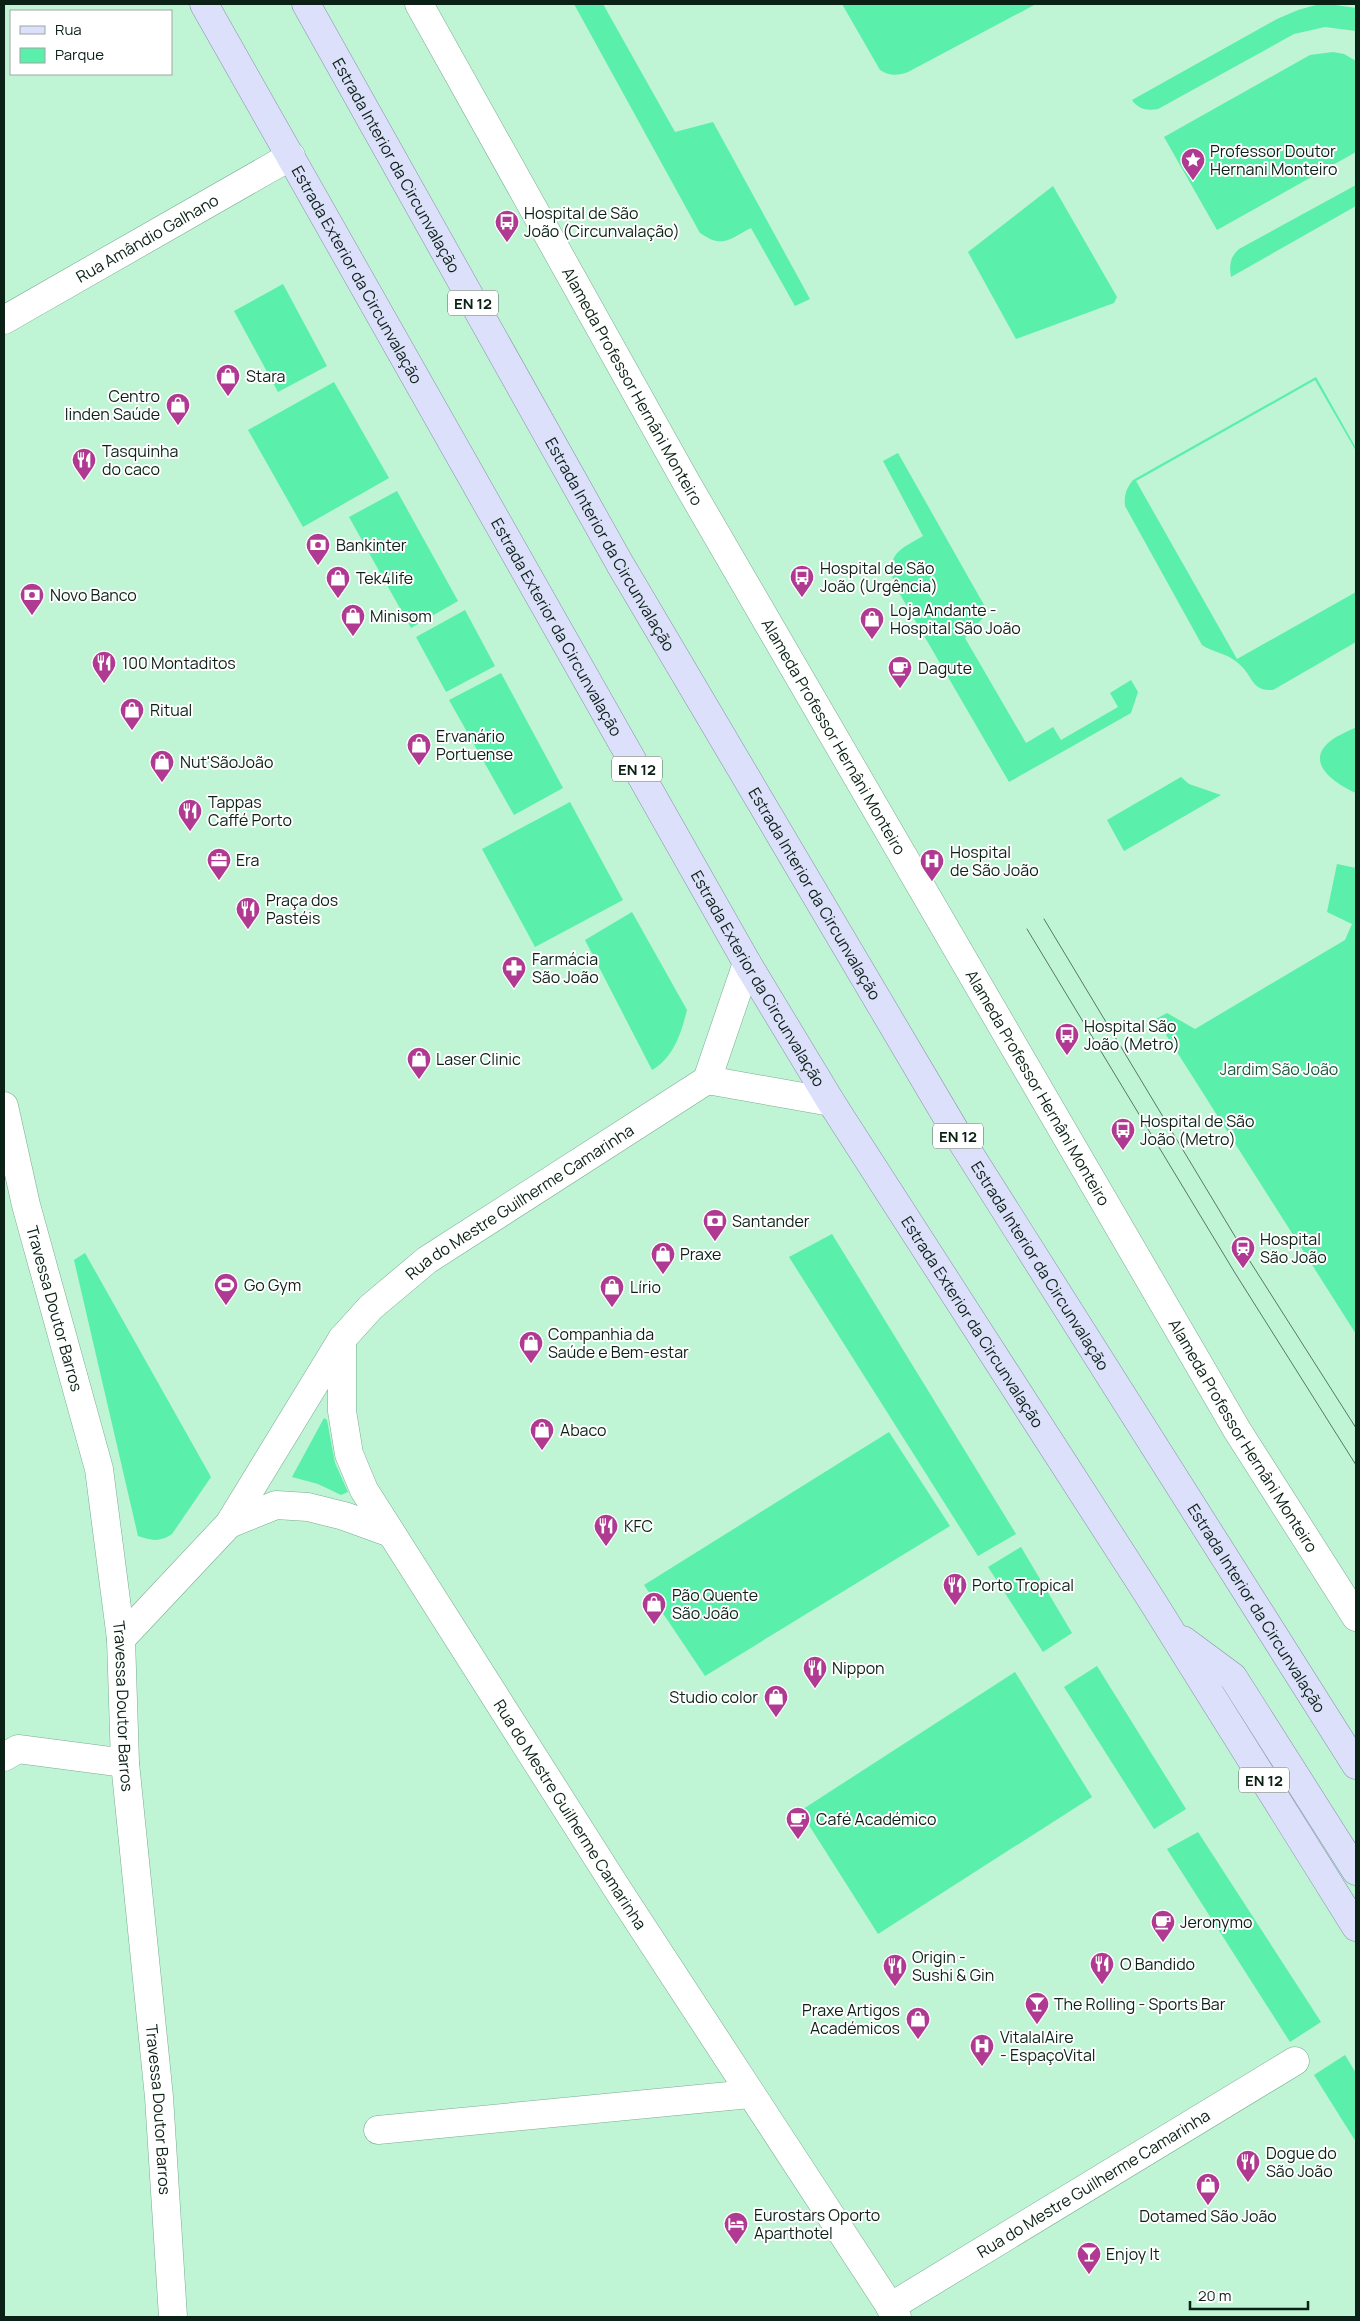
<svg xmlns="http://www.w3.org/2000/svg" width="1360" height="2321" font-family="Manrope,sans-serif">
<style>
.green{fill:#5aefaa}
.lines{fill:none;stroke-linecap:round;stroke-linejoin:round}
.minor-casing{stroke:#7aac91;stroke-width:29}
.primary-casing{stroke:#8690a9;stroke-width:29}
.minor{stroke:#fff;stroke-width:28}
.primary{stroke:#dde0fb;stroke-width:28}
.tram{stroke:#577966;stroke-width:1}
.labels{text-anchor:middle;dominant-baseline:central;stroke-width:4;stroke-linejoin:round;paint-order:stroke}
.shield{fill:#fff;stroke:#55645c;stroke-width:1}
.shield-label{font-size:15px;font-weight:bold;fill:#0c2116}
.poi-label{font-size:16px;fill:#0c2116;stroke:#fff;text-anchor:start}
.street-label{font-size:16px;fill:#0c2116;stroke:#fff}
.park-label{font-size:16px;fill:#1c583c;stroke:#fff}
</style>
<rect width="100%" height="100%" fill="#bff4d5"/>
<g class="green">
<path d="M574,4H603L675,132L713,122L810,299L795,306L751,228C729,239 723,249 700,233Z"/>
<path d="M842,4H1036L908,72C897,76 890,76 880,70Z"/>
<path d="M1316,5H1335L1356,8V31L1325,27L1294,34L1158,109C1147,111 1138,109 1132,100L1277,19L1298,10Z"/>
<polygon points="1333,52 1344,54 1356,61 1356,152 1217,230 1164,137 1310,55"/>
<path d="M1356,185V206L1231,277C1229,265 1230,257 1239,249Z"/>
<polygon points="1053,186 1117,297 1114,303 1016,339 968,252"/>
<polygon points="283,284 327,366 278,392 234,311"/>
<path d="M1316,377L1356,448V451L1315,380L1136,481L1237,659L1356,592V642L1273,690C1250,691 1254,676 1238,663C1227,653 1214,653 1202,645L1125,506C1124,495 1126,489 1133,480Z"/>
<polygon points="334,382 389,478 303,527 248,430"/>
<path d="M898,453L988,612L965,638L1026,743L1053,727L1061,740L1118,707L1110,693L1131,680L1138,692L1131,713L1009,782L894,584C886,554 899,550 923,536L883,461Z"/>
<polygon points="397,491 458,601 411,628 349,517"/>
<polygon points="465,610 495,666 446,692 416,637"/>
<polygon points="501,673 563,788 514,815 449,700"/>
<path d="M1356,727V793C1340,786 1306,766 1326,745C1333,737 1347,732 1356,727Z"/>
<polygon points="1181,777 1189,784 1221,795 1124,851 1107,820"/>
<polygon points="570,802 623,900 535,947 482,849"/>
<polygon points="1337,864 1356,868 1356,1334 1156,1019 1167,1013 1195,1029 1345,940 1352,924 1327,912"/>
<path d="M632,912L687,1010C681,1033 674,1057 652,1070L585,940Z"/>
<polygon points="832,1234 1016,1534 978,1556 789,1257"/>
<path d="M85,1253L211,1477L172,1534C160,1542 152,1541 138,1536L74,1260Z"/>
<polygon points="324,1418 327,1420 335,1463 348,1492 341,1495 318,1484 292,1477"/>
<polygon points="889,1432 950,1526 705,1676 644,1585"/>
<polygon points="1021,1547 1072,1633 1043,1652 988,1567"/>
<polygon points="1097,1666 1186,1809 1154,1829 1064,1687"/>
<polygon points="1015,1672 1092,1797 878,1934 800,1811"/>
<polygon points="1198,1832 1321,2022 1290,2042 1167,1849"/>
<polygon points="1345,2055 1356,2073 1356,2142 1314,2075"/>
</g>
<g class="lines">
<defs>
<g id="minor">
<path id="s1" d="M419,4L686,482L909,866L1237,1430L1356,1617"/>
<path id="s2" d="M4,320L291,156"/>
<polyline points="707,1080 831,1102"/>
<path id="s3" d="M4,1106L26,1205L99,1469L121,1639L125,1763L159,2097L173,2317"/>
<path id="s4" d="M342,1339V1411L349,1454L364,1490L618,1890L897,2317"/>
<polyline points="229,1524 276,1505 308,1507 344,1516 391,1533"/>
<path id="s5" d="M121,1639L229,1524L342,1339L371,1307L427,1260L707,1080L747,963"/>
<polyline points="4,1757 18,1749 125,1763"/>
<polyline points="378,2130 750,2094"/>
<path id="s6" d="M890,2307L1295,2061"/>
</g>
<g id="primary">
<path id="s7" d="M204,4L747,963L831,1102L1149,1596L1356,1927"/>
<path id="s8" d="M306,4L620,564L957,1134L1356,1765"/>
<polyline points="1183,1640 1233,1677 1356,1871"/>
</g>
</defs>
<use href="#minor" class="minor-casing"/>
<use href="#primary" class="primary-casing"/>
<use href="#minor" class="minor"/>
<use href="#primary" class="primary"/>
<g class="tram">
<polyline points="1044,919 1251,1263 1356,1428"/>
<polyline points="1027,929 1235,1273 1356,1465"/>
</g>
</g>
<defs>
<symbol id="sight-pin" viewBox="-11 -11 22 30"><path d="M0 17L-7.5 6A9.5 9.5 0 1 1 7.5 6Z" fill="#b03a91" stroke="#fff"/><path d="M0-6L1.8-2.2L6-1.7L2.9 1.2L3.7 5.4L0 3.3L-3.7 5.4L-2.9 1.2L-6-1.7L-1.8-2.2Z" fill="#fff"/></symbol>
<symbol id="bus-pin" viewBox="-11 -11 22 30"><path d="M0 17L-7.5 6A9.5 9.5 0 1 1 7.5 6Z" fill="#b03a91" stroke="#fff"/><path d="M-5-6H5V4H4V6H2V4H-2V6H-4V4H-5ZM-3.5-4V0h7V-4ZM-3.5 1.2v1.5H-2V1.2ZM2 1.2v1.5H3.5V1.2Z" fill="#fff"/></symbol>
<symbol id="shop-pin" viewBox="-11 -11 22 30"><path d="M0 17L-7.5 6A9.5 9.5 0 1 1 7.5 6Z" fill="#b03a91" stroke="#fff"/><path d="M-5-2.5h2.3a2.7 3.5 0 0 1 5.4 0H5L5.5 6h-11ZM-1.5-2.5h3a1.5 2.3 0 0 0-3 0Z" fill="#fff"/></symbol>
<symbol id="restaurant-pin" viewBox="-11 -11 22 30"><path d="M0 17L-7.5 6A9.5 9.5 0 1 1 7.5 6Z" fill="#b03a91" stroke="#fff"/><path d="M-5-6h1v4h1v-4h1v4h1v-4h1v5L-1.5 .5V6h-2V.5L-5-1ZM5-6V6H3V1.5H1.5Q1.5-4 5-6Z" fill="#fff"/></symbol>
<symbol id="bank-pin" viewBox="-11 -11 22 30"><path d="M0 17L-7.5 6A9.5 9.5 0 1 1 7.5 6Z" fill="#b03a91" stroke="#fff"/><path d="M-6-4H6V4H-6ZM0-2.3a2.3 2.3 0 1 0 0 4.6a2.3 2.3 0 1 0 0-4.6Z" fill="#fff"/></symbol>
<symbol id="cafe-pin" viewBox="-11 -11 22 30"><path d="M0 17L-7.5 6A9.5 9.5 0 1 1 7.5 6Z" fill="#b03a91" stroke="#fff"/><path d="M-5.5-4.5H6V0H3Q3 3.5 0 3.5H-2.5Q-5.5 3.5-5.5 0ZM3-3.2v2h1.7v-2ZM-6 4.5H4V6H-6Z" fill="#fff"/></symbol>
<symbol id="office-pin" viewBox="-11 -11 22 30"><path d="M0 17L-7.5 6A9.5 9.5 0 1 1 7.5 6Z" fill="#b03a91" stroke="#fff"/><path d="M-6-3h4V-5.5h4V-3h4V5H-6ZM-1-4.5V-3h2v-1.5ZM-6 0V1H6V0Z" fill="#fff"/></symbol>
<symbol id="hospital-pin" viewBox="-11 -11 22 30"><path d="M0 17L-7.5 6A9.5 9.5 0 1 1 7.5 6Z" fill="#b03a91" stroke="#fff"/><path d="M-5-5h3v3.5h4V-5h3V5h-3V1.5h-4V5h-3Z" fill="#fff"/></symbol>
<symbol id="pharmacy-pin" viewBox="-11 -11 22 30"><path d="M0 17L-7.5 6A9.5 9.5 0 1 1 7.5 6Z" fill="#b03a91" stroke="#fff"/><path d="M-2-6h4v4h4v4h-4v4h-4v-4h-4v-4h4Z" fill="#fff"/></symbol>
<symbol id="station-pin" viewBox="-11 -11 22 30"><path d="M0 17L-7.5 6A9.5 9.5 0 1 1 7.5 6Z" fill="#b03a91" stroke="#fff"/><path d="M-3-6H3Q5-6 5-4V2Q5 4 3 4L4.5 6H3L1.5 4h-3L-3 6H-4.5L-3 4Q-5 4-5 2V-4Q-5-6-3-6ZM-3.5-4v3h7v-3ZM-3.5 1v1.5H-2V1ZM2 1v1.5H3.5V1Z" fill="#fff"/></symbol>
<symbol id="stadium-pin" viewBox="-11 -11 22 30"><path d="M0 17L-7.5 6A9.5 9.5 0 1 1 7.5 6Z" fill="#b03a91" stroke="#fff"/><path d="M0-5a6.5 5 0 1 0 0 10a6.5 5 0 1 0 0-10ZM-3.5-1.8h7v3.6h-7Z" fill="#fff"/></symbol>
<symbol id="bar-pin" viewBox="-11 -11 22 30"><path d="M0 17L-7.5 6A9.5 9.5 0 1 1 7.5 6Z" fill="#b03a91" stroke="#fff"/><path d="M-6-5H6L.8 .8V4.5H3.5V6h-7V4.5H-.8V.8Z" fill="#fff"/></symbol>
<symbol id="hotel-pin" viewBox="-11 -11 22 30"><path d="M0 17L-7.5 6A9.5 9.5 0 1 1 7.5 6Z" fill="#b03a91" stroke="#fff"/><path d="M-6-4.5h1.5V1H6V5H4.5V3h-9V5H-6ZM-4 0a1.8 1.8 0 1 1 3.6 0ZM.5 0V-2.5h3Q6-2.5 6 0Z" fill="#fff"/></symbol>
</defs>
<g fill-rule="evenodd">
<use href="#sight-pin" x="1179" y="146" width="28" height="38"/>
<use href="#bus-pin" x="493" y="208" width="28" height="38"/>
<use href="#shop-pin" x="214" y="362" width="28" height="38"/>
<use href="#shop-pin" x="164" y="391" width="28" height="38"/>
<use href="#restaurant-pin" x="70" y="446" width="28" height="38"/>
<use href="#bank-pin" x="304" y="531" width="28" height="38"/>
<use href="#bus-pin" x="788" y="563" width="28" height="38"/>
<use href="#shop-pin" x="324" y="564" width="28" height="38"/>
<use href="#bank-pin" x="18" y="581" width="28" height="38"/>
<use href="#shop-pin" x="339" y="602" width="28" height="38"/>
<use href="#shop-pin" x="858" y="605" width="28" height="38"/>
<use href="#restaurant-pin" x="90" y="649" width="28" height="38"/>
<use href="#cafe-pin" x="886" y="654" width="28" height="38"/>
<use href="#shop-pin" x="118" y="696" width="28" height="38"/>
<use href="#shop-pin" x="405" y="731" width="28" height="38"/>
<use href="#shop-pin" x="148" y="748" width="28" height="38"/>
<use href="#restaurant-pin" x="176" y="797" width="28" height="38"/>
<use href="#office-pin" x="205" y="846" width="28" height="38"/>
<use href="#hospital-pin" x="918" y="847" width="28" height="38"/>
<use href="#restaurant-pin" x="234" y="895" width="28" height="38"/>
<use href="#pharmacy-pin" x="500" y="954" width="28" height="38"/>
<use href="#bus-pin" x="1053" y="1021" width="28" height="38"/>
<use href="#shop-pin" x="405" y="1045" width="28" height="38"/>
<use href="#bus-pin" x="1109" y="1116" width="28" height="38"/>
<use href="#bank-pin" x="701" y="1207" width="28" height="38"/>
<use href="#station-pin" x="1229" y="1234" width="28" height="38"/>
<use href="#shop-pin" x="649" y="1240" width="28" height="38"/>
<use href="#stadium-pin" x="212" y="1271" width="28" height="38"/>
<use href="#shop-pin" x="598" y="1273" width="28" height="38"/>
<use href="#shop-pin" x="517" y="1329" width="28" height="38"/>
<use href="#shop-pin" x="528" y="1416" width="28" height="38"/>
<use href="#restaurant-pin" x="592" y="1512" width="28" height="38"/>
<use href="#restaurant-pin" x="941" y="1571" width="28" height="38"/>
<use href="#shop-pin" x="640" y="1590" width="28" height="38"/>
<use href="#restaurant-pin" x="801" y="1654" width="28" height="38"/>
<use href="#shop-pin" x="762" y="1683" width="28" height="38"/>
<use href="#cafe-pin" x="784" y="1805" width="28" height="38"/>
<use href="#cafe-pin" x="1149" y="1908" width="28" height="38"/>
<use href="#restaurant-pin" x="1088" y="1950" width="28" height="38"/>
<use href="#restaurant-pin" x="881" y="1952" width="28" height="38"/>
<use href="#bar-pin" x="1023" y="1990" width="28" height="38"/>
<use href="#shop-pin" x="904" y="2005" width="28" height="38"/>
<use href="#hospital-pin" x="968" y="2032" width="28" height="38"/>
<use href="#restaurant-pin" x="1234" y="2148" width="28" height="38"/>
<use href="#shop-pin" x="1194" y="2171" width="28" height="38"/>
<use href="#hotel-pin" x="722" y="2210" width="28" height="38"/>
<use href="#bar-pin" x="1075" y="2240" width="28" height="38"/>
</g>
<g class="labels">
<g class="shield">
<rect x="448" y="290.5" width="50" height="25" rx="4"/>
<rect x="612" y="756.5" width="50" height="25" rx="4"/>
<rect x="933" y="1123.5" width="50" height="25" rx="4"/>
<rect x="1239" y="1767.5" width="50" height="25" rx="4"/>
</g>
<g class="shield-label">
<text x="473" y="303">EN 12</text>
<text x="637" y="769">EN 12</text>
<text x="958" y="1136">EN 12</text>
<text x="1264" y="1780">EN 12</text>
</g>
<g class="poi-label">
<text x="1210" y="151">Professor Doutor<tspan x="1210" dy="18">Hernani Monteiro</tspan></text>
<text x="524" y="213">Hospital de São<tspan x="524" dy="18">João (Circunvalação)</tspan></text>
<text x="246" y="376">Stara</text>
<text x="160" y="396" text-anchor="end">Centro<tspan x="160" dy="18">linden Saúde</tspan></text>
<text x="102" y="451">Tasquinha<tspan x="102" dy="18">do caco</tspan></text>
<text x="336" y="545">Bankinter</text>
<text x="820" y="568">Hospital de São<tspan x="820" dy="18">João (Urgência)</tspan></text>
<text x="356" y="578">Tek4life</text>
<text x="50" y="595">Novo Banco</text>
<text x="890" y="610">Loja Andante -<tspan x="890" dy="18">Hospital São João</tspan></text>
<text x="370" y="616">Minisom</text>
<text x="122" y="663">100 Montaditos</text>
<text x="918" y="668">Dagute</text>
<text x="150" y="710">Ritual</text>
<text x="436" y="736">Ervanário<tspan x="436" dy="18">Portuense</tspan></text>
<text x="180" y="762">Nut'SãoJoão</text>
<text x="208" y="802">Tappas<tspan x="208" dy="18">Caffé Porto</tspan></text>
<text x="950" y="852">Hospital<tspan x="950" dy="18">de São João</tspan></text>
<text x="236" y="860">Era</text>
<text x="266" y="900">Praça dos<tspan x="266" dy="18">Pastéis</tspan></text>
<text x="532" y="959">Farmácia<tspan x="532" dy="18">São João</tspan></text>
<text x="1084" y="1026">Hospital São<tspan x="1084" dy="18">João (Metro)</tspan></text>
<text x="436" y="1059">Laser Clinic</text>
<text x="1140" y="1121">Hospital de São<tspan x="1140" dy="18">João (Metro)</tspan></text>
<text x="732" y="1221">Santander</text>
<text x="1260" y="1239">Hospital<tspan x="1260" dy="18">São João</tspan></text>
<text x="680" y="1254">Praxe</text>
<text x="244" y="1285">Go Gym</text>
<text x="630" y="1287">Lírio</text>
<text x="548" y="1334">Companhia da<tspan x="548" dy="18">Saúde e Bem-estar</tspan></text>
<text x="560" y="1430">Abaco</text>
<text x="624" y="1526">KFC</text>
<text x="972" y="1585">Porto Tropical</text>
<text x="672" y="1595">Pão Quente<tspan x="672" dy="18">São João</tspan></text>
<text x="832" y="1668">Nippon</text>
<text x="758" y="1697" text-anchor="end">Studio color</text>
<text x="816" y="1819">Café Académico</text>
<text x="1180" y="1922">Jeronymo</text>
<text x="912" y="1957">Origin -<tspan x="912" dy="18">Sushi &amp; Gin</tspan></text>
<text x="1120" y="1964">O Bandido</text>
<text x="1054" y="2004">The Rolling - Sports Bar</text>
<text x="900" y="2010" text-anchor="end">Praxe Artigos<tspan x="900" dy="18">Académicos</tspan></text>
<text x="1000" y="2037">VitalalAire<tspan x="1000" dy="18">- EspaçoVital</tspan></text>
<text x="1266" y="2153">Dogue do<tspan x="1266" dy="18">São João</tspan></text>
<text x="754" y="2215">Eurostars Oporto<tspan x="754" dy="18">Aparthotel</tspan></text>
<text x="1208" y="2216" text-anchor="middle">Dotamed São João</text>
<text x="1106" y="2254">Enjoy It</text>
</g>
<g class="street-label">
<text stroke="none"><textPath href="#s8" startOffset="185">Estrada Interior da Circunvalação</textPath></text>
<text stroke="none"><textPath href="#s2" startOffset="165">Rua Amândio Galhano</textPath></text>
<text stroke="none"><textPath href="#s7" startOffset="311">Estrada Exterior da Circunvalação</textPath></text>
<text stroke="none"><textPath href="#s1" startOffset="438">Alameda Professor Hernâni Monteiro</textPath></text>
<text stroke="none"><textPath href="#s8" startOffset="620">Estrada Interior da Circunvalação</textPath></text>
<text stroke="none"><textPath href="#s7" startOffset="716">Estrada Exterior da Circunvalação</textPath></text>
<text stroke="none"><textPath href="#s1" startOffset="842">Alameda Professor Hernâni Monteiro</textPath></text>
<text stroke="none"><textPath href="#s8" startOffset="1025">Estrada Interior da Circunvalação</textPath></text>
<text stroke="none"><textPath href="#s7" startOffset="1121">Estrada Exterior da Circunvalação</textPath></text>
<text stroke="none"><textPath href="#s1" startOffset="1248">Alameda Professor Hernâni Monteiro</textPath></text>
<text stroke="none"><textPath href="#s5" startOffset="600">Rua do Mestre Guilherme Camarinha</textPath></text>
<text stroke="none"><textPath href="#s8" startOffset="1460">Estrada Interior da Circunvalação</textPath></text>
<text stroke="none"><textPath href="#s3" startOffset="209">Travessa Doutor Barros</textPath></text>
<text stroke="none"><textPath href="#s7" startOffset="1526">Estrada Exterior da Circunvalação</textPath></text>
<text stroke="none"><textPath href="#s1" startOffset="1652">Alameda Professor Hernâni Monteiro</textPath></text>
<text stroke="none"><textPath href="#s8" startOffset="1865">Estrada Interior da Circunvalação</textPath></text>
<text stroke="none"><textPath href="#s3" startOffset="614">Travessa Doutor Barros</textPath></text>
<text stroke="none"><textPath href="#s4" startOffset="539">Rua do Mestre Guilherme Camarinha</textPath></text>
<text stroke="none"><textPath href="#s3" startOffset="1019">Travessa Doutor Barros</textPath></text>
<text stroke="none"><textPath href="#s6" startOffset="238">Rua do Mestre Guilherme Camarinha</textPath></text>
</g>
<g class="park-label">
<text x="1279" y="1069">Jardim São João</text>
</g>
</g>
<rect width="1360" height="2321" fill="none" stroke="#0c2116" stroke-width="10"/>
<rect x="10" y="10" width="162" height="65" fill="#ffffff" stroke="#9ea6a2"/>
<rect x="20" y="26" width="25" height="8" fill="#dde0fb" stroke="#9ea6a2"/>
<text x="55" y="35" font-size="15" fill="#0c2116">Rua</text>
<rect x="20" y="48" width="25" height="15" fill="#5aefaa" stroke="#9ea6a2"/>
<text x="55" y="60" font-size="15" fill="#0c2116">Parque</text>
<path d="M1190 2301v8h118v-8" fill="none" stroke="#0c2116" stroke-width="2.5"/>
<text x="1198" y="2301" font-size="15" fill="#0c2116" stroke="#ffffff" stroke-width="4" paint-order="stroke">20 m</text>
</svg>
